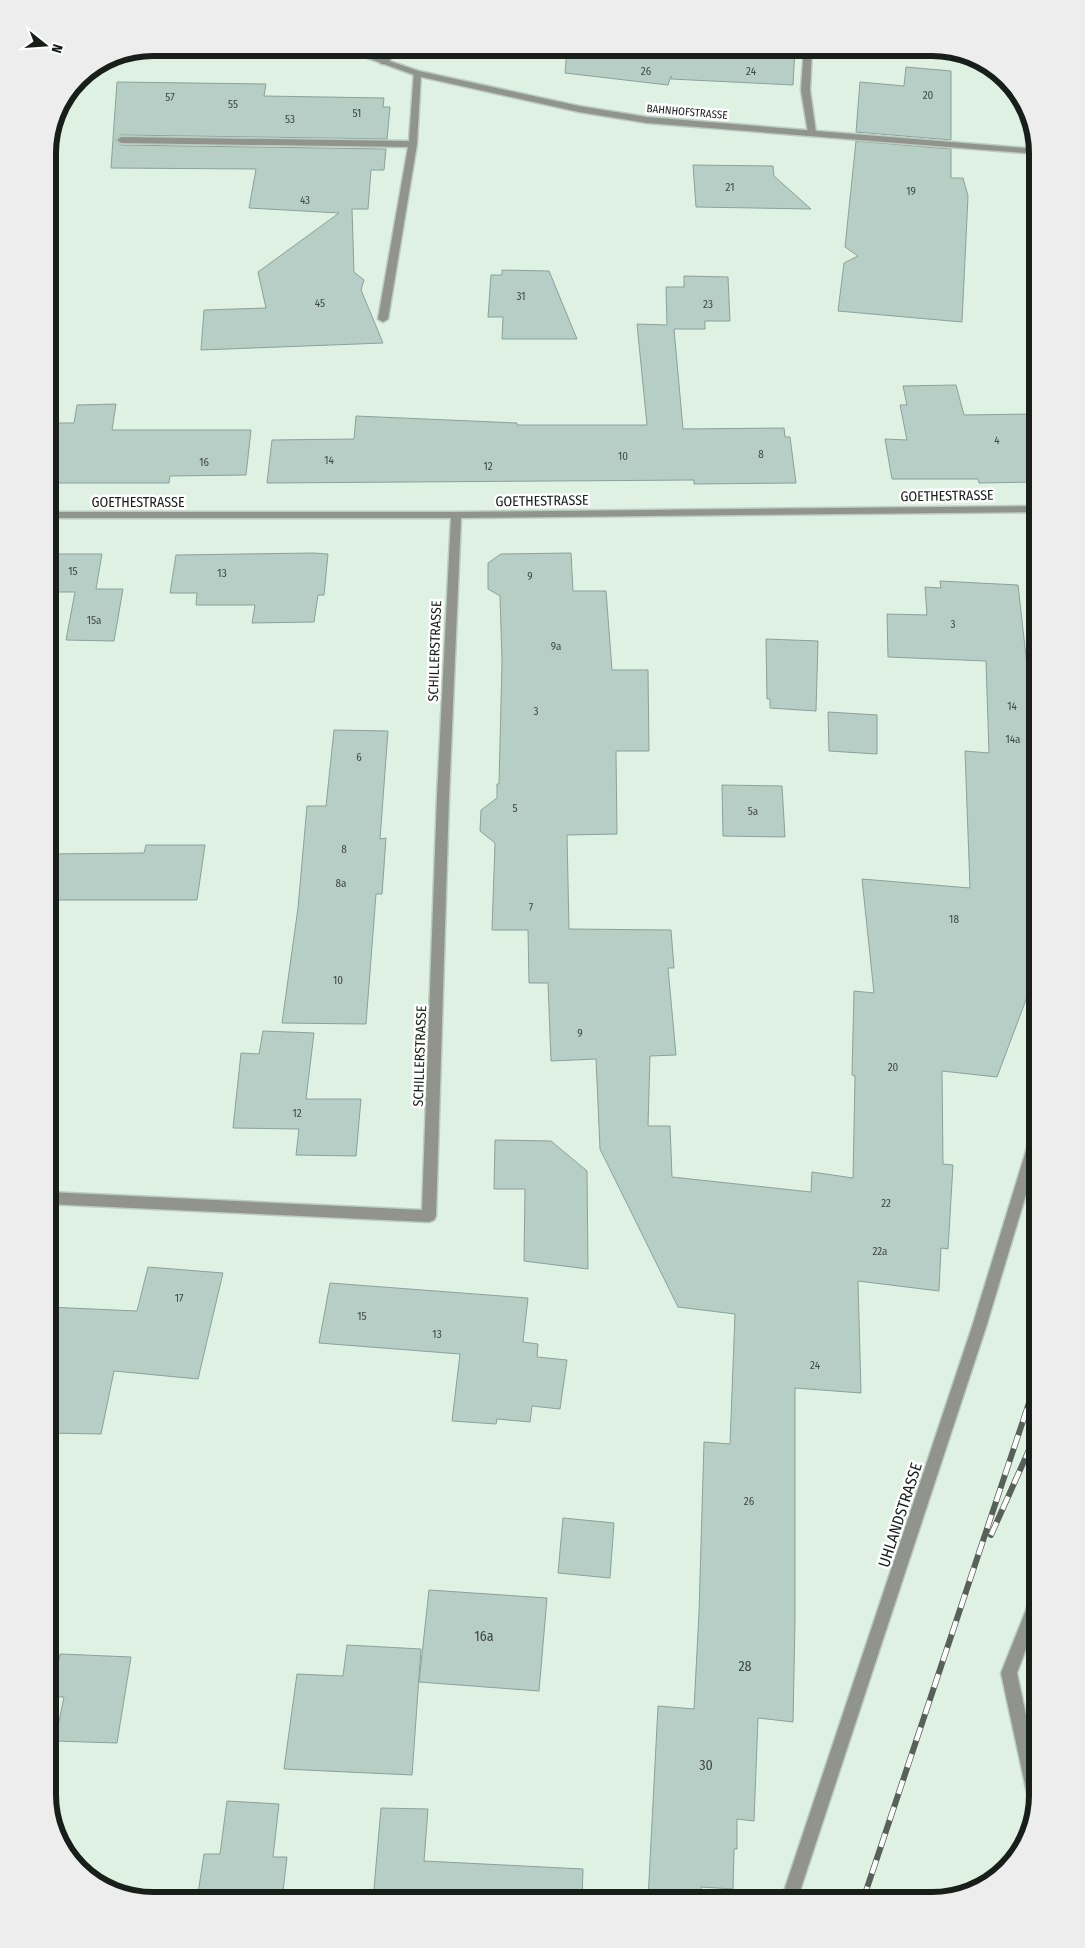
<svg xmlns="http://www.w3.org/2000/svg" width="1085" height="1948" font-family="'Fira Sans Condensed',sans-serif">
<style>
.building{fill:#b6cec6;stroke:#8ba19a}
.lines{fill:none;stroke-linecap:round;stroke-linejoin:round}
.lane-casing{stroke:#bacbbf;stroke-width:3}
.street-casing{stroke:#bacbbf;stroke-width:3}
.lane{fill:#90948d;fill-rule:evenodd}
.street{fill:#90948d;fill-rule:evenodd}
.rail-casing{stroke:#57615a;stroke-width:6}
.rail{stroke:#fff;stroke-width:4.5;stroke-dasharray:14;stroke-linecap:butt}
.labels{text-anchor:middle;dominant-baseline:central;stroke-width:5;stroke-linejoin:round;paint-order:stroke}
.number-label{font-size:11px;fill:#404a45}
.far-street-label{font-size:11px;fill:#181e1a;stroke:#fff}
.street-label{font-size:14px;fill:#181e1a;stroke:#fff}
.near-number-label{font-size:14px;fill:#404a45}
.near-street-label{font-size:16px;fill:#181e1a;stroke:#fff}
.rim{fill:none;stroke:#181e1a;stroke-width:6}
</style>
<rect width="100%" height="100%" fill="#def1e3"/>
<g class="building">
<polygon points="567,48 795,48 793,85 671,79 671,76 668,85 565,73"/>
<polygon points="906,67 951,71 951,140 856,132 860,82 904,86"/>
<polygon points="117,82 266,84 264,96 384,98 383,107 390,107 387,139 121,135 115,140 121,145 386,149 384,170 371,170 368,209 352,209 354,272 364,280 361,290 383,343 201,350 204,310 266,308 258,272 339,213 249,208 256,169 111,168"/>
<polygon points="856,141 951,149 951,178 963,178 968,196 962,322 838,311 844,263 858,256 845,247"/>
<polygon points="693,165 773,166 774,176 811,209 696,207"/>
<polygon points="502,270 549,271 577,339 502,339 503,317 488,317 491,275 502,275"/>
<polygon points="684,276 728,277 730,321 705,321 705,329 674,329 683,429 784,428 785,437 790,437 796,483 694,484 694,480 267,483 272,440 354,439 356,416 517,423 517,425 647,425 637,324 667,325 666,287 684,287"/>
<polygon points="956,385 964,415 1030,414 1038,451 1038,482 979,483 978,479 892,479 885,439 907,440 900,405 907,405 903,386"/>
<polygon points="116,404 112,430 251,430 246,475 170,476 169,483 48,483 48,423 74,423 77,405"/>
<polygon points="313,553 328,554 324,595 318,595 314,622 252,623 255,605 196,605 197,593 170,593 176,555"/>
<polygon points="571,553 573,591 606,591 612,670 648,670 649,751 616,751 617,834 567,835 569,929 671,930 674,968 668,968 676,1055 650,1056 648,1126 670,1126 672,1177 811,1192 812,1172 853,1178 855,1076 852,1075 854,991 874,993 862,879 970,888 965,751 989,753 986,661 888,657 887,614 927,615 925,587 941,588 940,581 1018,585 1030,692 1038,692 1038,990 1030,989 997,1077 942,1071 943,1164 953,1165 948,1249 941,1248 939,1291 858,1281 861,1393 795,1388 795,1622 793,1722 758,1718 754,1821 737,1819 737,1849 734,1849 733,1889 701,1887 701,1900 648,1900 658,1706 694,1709 699,1613 704,1442 730,1444 735,1314 678,1307 600,1149 596,1059 551,1061 548,983 529,983 528,930 492,930 495,843 480,831 481,810 497,798 497,784 499,784 502,662 500,596 488,589 488,563 501,554"/>
<polygon points="48,554 102,554 96,589 123,589 114,641 66,640 75,592 48,592"/>
<polygon points="766,639 818,641 816,711 770,708 770,699 767,699"/>
<polygon points="828,712 877,715 877,754 829,751"/>
<polygon points="334,730 388,731 380,839 386,838 382,894 376,894 366,1024 282,1023 298,908 307,806 326,806"/>
<polygon points="722,785 782,786 785,837 723,836"/>
<polygon points="146,845 205,845 197,900 48,900 48,854 144,853"/>
<polygon points="263,1031 314,1033 306,1099 361,1099 356,1156 296,1155 299,1129 233,1128 241,1053 259,1054"/>
<polygon points="495,1140 551,1141 587,1171 588,1269 524,1261 525,1189 494,1189"/>
<polygon points="148,1267 223,1273 198,1379 114,1371 101,1434 48,1433 48,1307 137,1311"/>
<polygon points="330,1283 528,1298 523,1342 538,1344 537,1357 567,1360 560,1409 532,1406 530,1422 497,1419 496,1424 452,1421 460,1354 319,1343"/>
<polygon points="563,1518 614,1523 610,1578 558,1573"/>
<polygon points="429,1590 547,1598 539,1691 419,1682"/>
<polygon points="347,1645 421,1649 412,1775 284,1769 297,1674 343,1676"/>
<polygon points="60,1654 131,1657 117,1743 55,1741 64,1697 52,1697"/>
<polygon points="227,1801 279,1804 273,1857 287,1857 282,1900 197,1900 204,1854 220,1854"/>
<polygon points="381,1808 428,1809 424,1861 583,1869 582,1900 373,1900"/>
</g>
<g class="lines">
<defs>
<g id="lane">
<polygon points="391,48 399,48 387,64 381,64 380,62"/>
<polygon points="804,48 812,48 810,90 816,133 812,136 808,133 801,90"/>
<polygon points="414,71 421,73 417,144 388,319 383,322 378,319 408,147 121,143 117,140 121,137 409,141"/>
</g>
<g id="street">
<polygon points="340,48 351,48 419,71 579,106 647,117 1037,149 1037,154 647,123 579,112 417,76"/>
<polygon points="1037,506 1037,512 461,518 449,797 436,1216 434,1220 429,1222 48,1204 48,1192 422,1210 437,797 451,518 48,518 48,512 456,512"/>
<polygon points="1037,1132 1037,1158 986,1327 797,1900 781,1900 972,1327 1030,1138 1032,1134"/>
<polygon points="1037,1592 1037,1619 1017,1673 1037,1768 1037,1795 1034,1805 1030,1804 1028,1798 1001,1673 1032,1595"/>
</g>
</defs>
<use href="#lane" class="lane-casing"/>
<use href="#street" class="street-casing"/>
<use href="#lane" class="lane"/>
<use href="#street" class="street"/>
<defs>
<g id="rail">
<polyline points="991,1535 1037,1432"/>
<polyline points="863,1900 1037,1379"/>
</g>
</defs>
<use href="#rail" class="rail-casing"/>
<use href="#rail" class="rail"/>
</g>
<g class="labels">
<g class="number-label">
<text x="646" y="71">26</text>
<text x="751" y="71">24</text>
<text x="928" y="95">20</text>
<text x="170" y="97">57</text>
<text x="233" y="104">55</text>
<text x="357" y="113">51</text>
<text x="290" y="119">53</text>
<text x="730" y="187">21</text>
<text x="911" y="191">19</text>
<text x="305" y="200">43</text>
<text x="521" y="296">31</text>
<text x="320" y="303">45</text>
<text x="708" y="304">23</text>
<text x="997" y="440">4</text>
<text x="761" y="454">8</text>
<text x="623" y="456">10</text>
<text x="329" y="460">14</text>
<text x="204" y="462">16</text>
<text x="488" y="466">12</text>
<text x="73" y="571">15</text>
<text x="222" y="573">13</text>
<text x="530" y="576">9</text>
<text x="94" y="620">15a</text>
<text x="953" y="624">3</text>
<text x="556" y="646">9a</text>
<text x="1012" y="706">14</text>
<text x="536" y="711">3</text>
<text x="1013" y="739">14a</text>
<text x="359" y="757">6</text>
<text x="515" y="808">5</text>
<text x="753" y="811">5a</text>
<text x="344" y="849">8</text>
<text x="341" y="883">8a</text>
<text x="531" y="907">7</text>
<text x="954" y="919">18</text>
<text x="338" y="980">10</text>
<text x="580" y="1033">9</text>
<text x="893" y="1067">20</text>
<text x="297" y="1113">12</text>
<text x="886" y="1203">22</text>
<text x="880" y="1251">22a</text>
<text x="179" y="1298">17</text>
<text x="362" y="1316">15</text>
<text x="437" y="1334">13</text>
<text x="815" y="1365">24</text>
<text x="749" y="1501">26</text>
</g>
<g class="far-street-label">
<text transform="translate(687 112) rotate(5)">BAHNHOFSTRASSE</text>
</g>
<g class="street-label">
<text transform="translate(947 496) rotate(-1)">GOETHESTRASSE</text>
<text transform="translate(542 501) rotate(-1)">GOETHESTRASSE</text>
<text x="138" y="502">GOETHESTRASSE</text>
<text transform="translate(435 651) rotate(-88)">SCHILLERSTRASSE</text>
<text transform="translate(420 1056) rotate(-88)">SCHILLERSTRASSE</text>
</g>
<g class="near-number-label">
<text x="484" y="1636">16a</text>
<text x="745" y="1666">28</text>
<text x="706" y="1765">30</text>
</g>
<g class="near-street-label">
<text transform="translate(900 1515) rotate(-72)">UHLANDSTRASSE</text>
</g>
</g>
<path d="M0 0H1085V1948H0ZM153 56H932A97 97 0 0 1 1029 153V1795A97 97 0 0 1 932 1892H153A97 97 0 0 1 56 1795V153A97 97 0 0 1 153 56Z" fill="#ededed" fill-rule="evenodd"/>
<path class="rim" d="M153 56H932A97 97 0 0 1 1029 153V1795A97 97 0 0 1 932 1892H153A97 97 0 0 1 56 1795V153A97 97 0 0 1 153 56Z"/>
<g transform="translate(45 45) rotate(107)" stroke="#ffffff" stroke-width="4" paint-order="stroke">
<path d="M0-4L9 19L0 12L-9 19Z" fill="#181e1a"/>
<text y="-8" font-size="14" font-weight="bold" text-anchor="middle" fill="#181e1a">N</text>
</g>
</svg>
